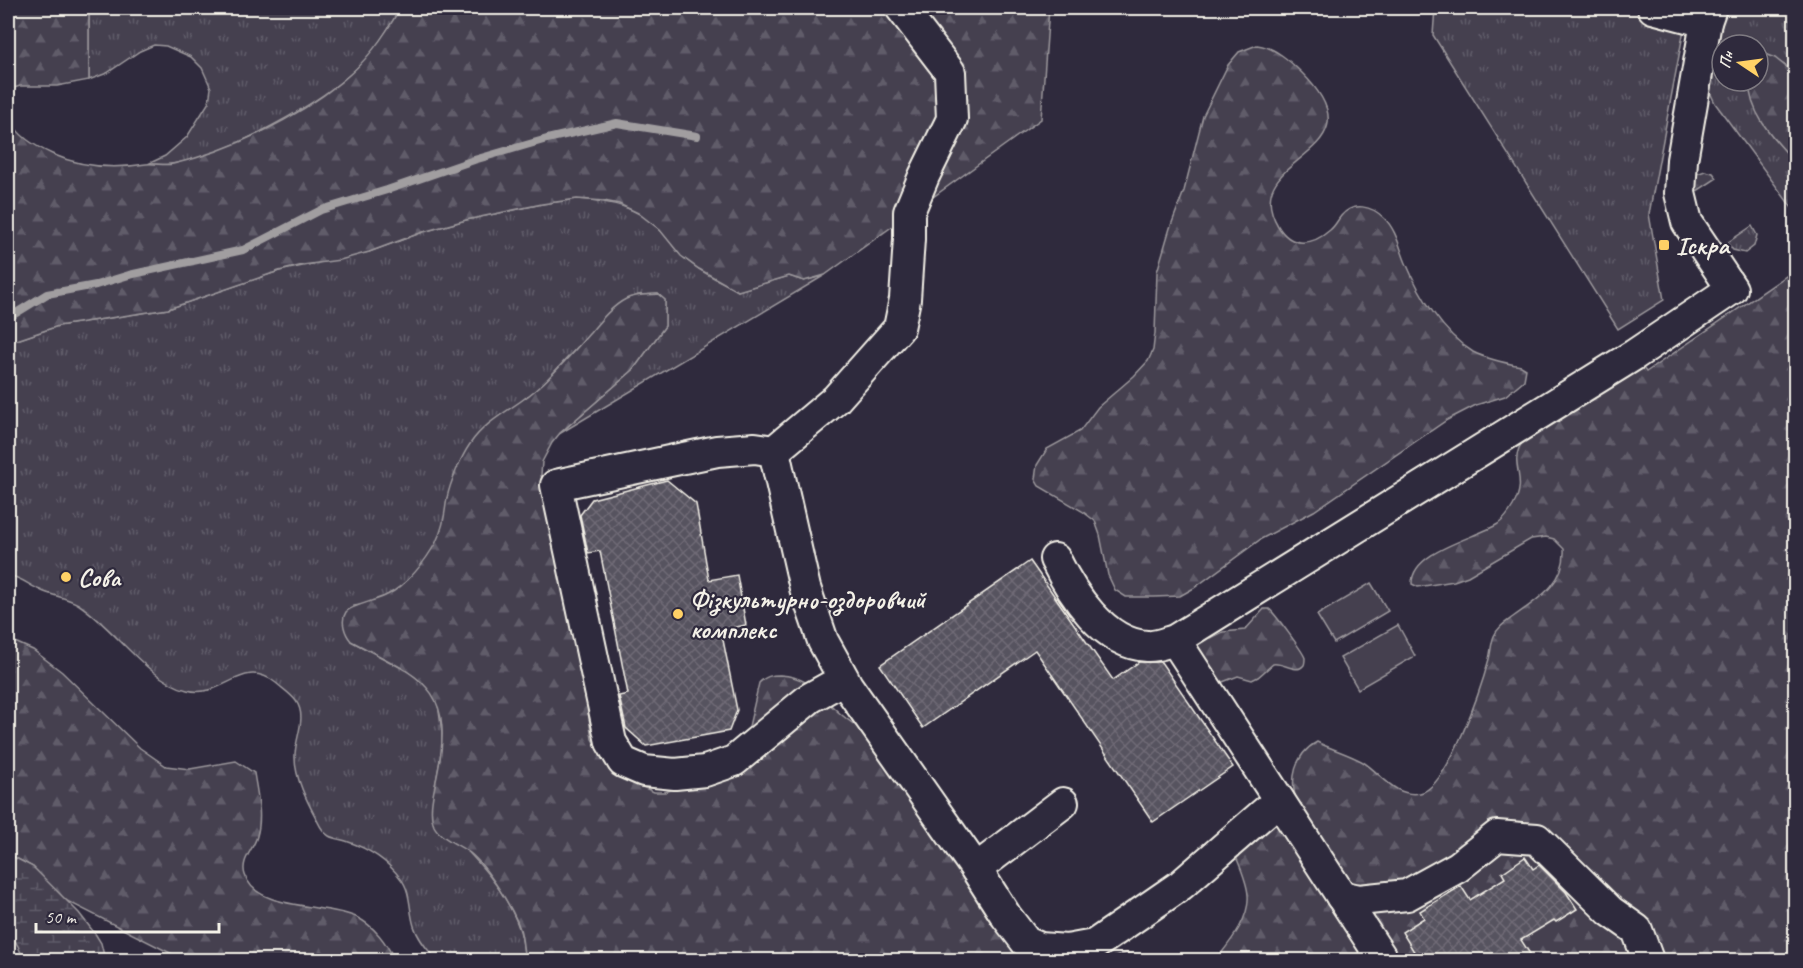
<svg xmlns="http://www.w3.org/2000/svg" width="1803" height="968" font-family="Caveat,sans-serif">
<style>
.grass{fill:url(#grass-tufts);stroke:#9c989c;stroke-width:1.5}
.forest{fill:url(#forest-firs);stroke:#9c989c;stroke-width:1.5}
.wetland{fill:url(#wetland-marsh);stroke:#9c989c;stroke-width:1.5}
.green{fill:#454050;stroke:#9c989c;stroke-width:1.5}
.lines{fill:none;stroke-linecap:round;stroke-linejoin:round}
.stream{stroke:#a19ea0;stroke-width:8}
.building{fill:url(#building-cross-hatch);stroke:#f4f1e8;stroke-width:1.5}
.minor-casing{stroke:#f4f1e8;stroke-width:34}
.minor{stroke:#2f2a3d;stroke-width:30}
.poi-dot{fill:#ffd166;stroke:#2f2a3d;stroke-width:2}
.labels{text-anchor:middle;dominant-baseline:central;stroke-width:4.5;stroke-linejoin:round;paint-order:stroke}
.poi-label{font-size:26px;font-weight:bold;fill:#f4f1e8;stroke:#2f2a3d;text-anchor:start}
</style>
<defs>
<pattern id="grass-tufts" width="24" height="20" patternUnits="userSpaceOnUse" patternTransform="scale(1.5)"><rect width="24" height="20" fill="#454050"/><path d="M3 7l-1-3M5 7V3M7 7l1-3M15 17l-1-3M17 17v-4M19 17l1-3" fill="none" stroke="#605c69"/></pattern>
<pattern id="forest-firs" width="22" height="20" patternUnits="userSpaceOnUse" patternTransform="scale(1.5)"><rect width="22" height="20" fill="#454050"/><path d="M5 1l3.5 6h-7zM16 11l3.5 6h-7z" fill="#605c69"/></pattern>
<pattern id="wetland-marsh" width="20" height="14" patternUnits="userSpaceOnUse" patternTransform="scale(1.5)"><rect width="20" height="14" fill="#454050"/><path d="M1 5h8M5 5V1M11 12h8M15 12V8" fill="none" stroke="#605c69"/></pattern>
<pattern id="building-cross-hatch" width="8" height="8" patternUnits="userSpaceOnUse" patternTransform="scale(1.5)"><rect width="8" height="8" fill="#56525f"/><path d="M0 0l8 8M0 8l8-8" fill="none" stroke="#6f6b76"/></pattern>
</defs>
<rect width="100%" height="100%" fill="#2f2a3d"/>
<filter id="ink" filterUnits="userSpaceOnUse"><feTurbulence type="fractalNoise" baseFrequency=".0167" numOctaves="2"/><feDisplacementMap in="SourceGraphic" scale="12" xChannelSelector="R" yChannelSelector="G"/><feConvolveMatrix kernelMatrix="1 2 1 2 8 2 1 2 1" color-interpolation-filters="sRGB"/></filter>
<g filter="url(#ink)">
<g class="grass">
<path d="M89,8H400C389,28 377,48 361,64C323,103 224,157 171,164C164,165 155,164 148,164L165,156L187,137L209,102L211,88L202,68L191,57L166,46L154,45L140,51L107,73L89,80Z"/>
<polygon points="1435,8 1688,8 1649,214 1664,300 1618,329 1433,35"/>
<polygon points="1724,8 1795,8 1795,74 1790,68 1767,55 1758,57 1758,45 1722,45 1722,81 1749,81 1749,90 1773,137 1795,162 1795,212 1715,103 1708,88 1710,71"/>
<polygon points="1705,171 1713,173 1717,178 1691,195 1694,175"/>
<path d="M577,199C609,201 638,206 661,231C669,239 674,249 682,256C698,271 719,280 738,291L789,276L804,281L825,275L559,434L633,370L665,326V300L658,294L638,295L613,309L541,386L523,400L447,498C446,509 446,520 442,530C429,566 393,602 354,606L351,641L411,673L430,689L438,704L442,733V750L435,787L432,814C464,848 504,883 519,928C523,938 523,950 525,960H436C428,950 418,939 414,926C409,911 411,891 401,879C388,861 367,848 346,841C341,839 334,839 329,836C322,832 319,824 316,818C307,801 295,778 295,758C294,739 308,718 296,701C291,694 283,689 276,683C241,656 224,700 187,690C146,679 115,628 78,604C66,597 52,596 40,590C29,585 20,577 8,575V343L58,326L168,309L279,271L369,252L423,232L466,220L542,204Z"/>
<polygon points="1752,226 1757,235 1754,246 1745,253 1733,250 1727,243"/>
</g>
<g class="forest">
<polygon points="8,8 89,8 89,80 57,86 20,86 11,89 8,95"/>
<path d="M400,8H1049L1041,119L825,275L804,281L789,276L738,291L699,269L681,256L660,230L638,213L619,204L604,201L577,199L542,204L466,220L423,232L369,252L340,260L303,265L279,271L168,309L58,326L8,343V117C18,136 33,145 52,154C81,167 115,169 146,164C155,163 165,166 173,164C230,151 296,119 341,82C366,62 385,36 400,8Z"/>
<path d="M1257,45C1275,47 1290,61 1302,73C1387,158 1235,153 1278,226C1291,248 1312,246 1330,230C1335,226 1337,221 1341,216C1353,201 1372,206 1384,218C1396,229 1400,249 1406,263C1419,294 1443,334 1473,352C1487,359 1505,363 1521,366L1526,369L1524,380L1505,396L1476,405L1447,420L1314,511L1261,539L1194,588L1180,596L1154,597H1126L1115,590L1108,575L1100,535L1095,521L1082,511L1039,486L1035,479L1037,465L1047,449L1080,431L1098,407L1134,376L1148,361L1153,350L1155,333L1157,272L1170,228L1184,191L1203,116L1228,65L1239,52Z"/>
<path d="M1767,55L1775,58L1795,74V162C1774,139 1749,114 1749,81H1758V57Z"/>
<path d="M1795,270V960H1216C1230,942 1250,919 1248,895C1247,879 1237,861 1232,846L1296,810L1301,804H1298C1288,781 1295,754 1317,742C1331,749 1349,754 1363,762C1382,774 1395,798 1420,793C1448,788 1482,685 1489,659C1491,652 1491,643 1494,636C1498,627 1505,623 1513,617C1538,599 1566,583 1564,549L1554,539L1546,537L1531,539L1468,576L1454,581L1418,587L1412,584C1411,551 1476,538 1498,524C1505,519 1509,513 1513,506C1528,480 1511,468 1519,448C1521,444 1524,440 1527,437L1638,361L1646,372Z"/>
<path d="M658,294L665,300V326L633,370L560,433L552,443L542,462L541,475L555,535L562,582L586,697L592,739L608,766L624,779L654,792H665L721,774L748,731L759,683C765,676 772,675 780,675C809,677 815,691 834,708C843,717 854,724 864,732L1015,954L1024,960H525C523,950 523,939 520,929C513,908 487,867 470,853C459,845 440,838 434,826C428,811 434,791 437,776C456,685 421,678 351,641C345,634 340,621 346,612C350,606 378,600 387,595C406,587 427,559 436,542C444,526 444,516 447,498C450,483 461,457 470,444C487,418 518,407 540,386C558,370 574,351 590,333C600,321 612,306 626,299C636,294 648,295 658,294Z"/>
<path d="M1264,609H1269C1273,611 1304,653 1305,658C1305,659 1305,665 1303,666C1297,674 1282,662 1273,664L1258,677L1252,680L1238,676L1220,683L1197,649L1198,642L1206,636L1211,638L1223,632L1245,630Z"/>
<path d="M8,639L33,650L62,672L140,748L166,766L190,769L236,761L254,773C257,793 263,816 257,836C254,849 240,860 245,875C256,911 326,903 356,917C375,926 386,943 395,960H184L63,899L33,867L8,854Z"/>
<polygon points="1126,953 1160,960 1106,960"/>
</g>
<polygon class="wetland" points="8,854 33,867 79,913 96,935 101,943 105,960 24,960 18,946 8,929"/>
<g class="green">
<polygon points="1371,583 1388,611 1334,643 1317,615"/>
<polygon points="1398,625 1415,656 1358,689 1340,658"/>
</g>
<g class="lines">
<polyline class="stream" points="8,318 47,294 96,285 129,275 243,250 321,210 387,190 474,160 547,139 617,123 697,136"/>
</g>
<g class="building">
<polygon points="667,480 696,504 709,580 737,575 746,625 721,630 737,710 729,731 646,746 626,728 619,696 628,694 600,551 588,553 580,515 592,499"/>
<polygon points="1030,561 1113,680 1139,662 1161,662 1233,767 1153,822 1035,650 923,728 880,665"/>
<polygon points="1525,857 1533,869 1539,865 1566,892 1577,909 1556,922 1554,920 1521,940 1534,960 1419,960 1402,932 1424,918 1420,911 1461,886 1470,900 1505,878 1502,873"/>
</g>
<g class="lines">
<defs>
<g id="minor">
<polyline points="1653,8 1706,22"/>
<polyline points="774,451 836,399 899,328 905,299 909,239 909,212 924,176 952,119 950,72 901,8"/>
<path d="M1055,559C1072,594 1104,644 1147,646C1156,647 1167,642 1175,640L1634,355L1732,289L1687,222L1680,193L1682,160L1706,22L1711,8"/>
<polyline points="1175,640 1383,960"/>
<polyline points="844,679 810,698 734,761 705,771 675,774 644,771 623,762 611,742 556,485 717,451 755,448 774,451 805,588 823,641 844,679 847,685 976,869 1006,916 1026,942 1040,948 1067,950 1094,945 1181,885 1279,800"/>
<polyline points="976,869 1063,803"/>
<polyline points="1341,896 1359,900 1407,895 1458,867 1497,836 1537,839 1610,911 1637,930 1648,960"/>
</g>
</defs>
<use href="#minor" class="minor-casing"/>
<use href="#minor" class="minor"/>
</g>
</g>
<g class="poi-dot">
<rect x="1658" y="239" width="12" height="12" rx="3"/>
<circle cx="66" cy="577" r="6"/>
<circle cx="678" cy="614" r="6"/>
</g>
<g class="labels">
<g class="poi-label">
<text x="1676" y="245">Іскра</text>
<text x="78" y="577">Сова</text>
<text x="690" y="599">Фізкультурно-оздоровчий<tspan x="690" dy="30">комплекс</tspan></text>
</g>
</g>
<rect width="1803" height="968" fill="none" stroke="#2f2a3d" stroke-width="30"/>
<rect x="15" y="15" width="1773" height="938" fill="none" stroke="#f4f1e8" stroke-width="2" filter="url(#ink)"/>
<g transform="translate(1740 63) rotate(283)"><circle r="28" fill="#2f2a3d" stroke="#7e7a81" stroke-width="1.5"/>
<path d="M0-4.5L10 22L0 15L-10 22Z" fill="#ffd166"/>
<text y="-9" font-size="16" font-weight="bold" text-anchor="middle" fill="#f4f1e8">Пн</text>
</g>
<path d="M36 923v9h183v-9" fill="none" stroke="#f4f1e8" stroke-width="3"/>
<text x="45" y="923" font-size="18" fill="#f4f1e8" stroke="#2f2a3d" stroke-width="4.5" paint-order="stroke">50 m</text>
</svg>
